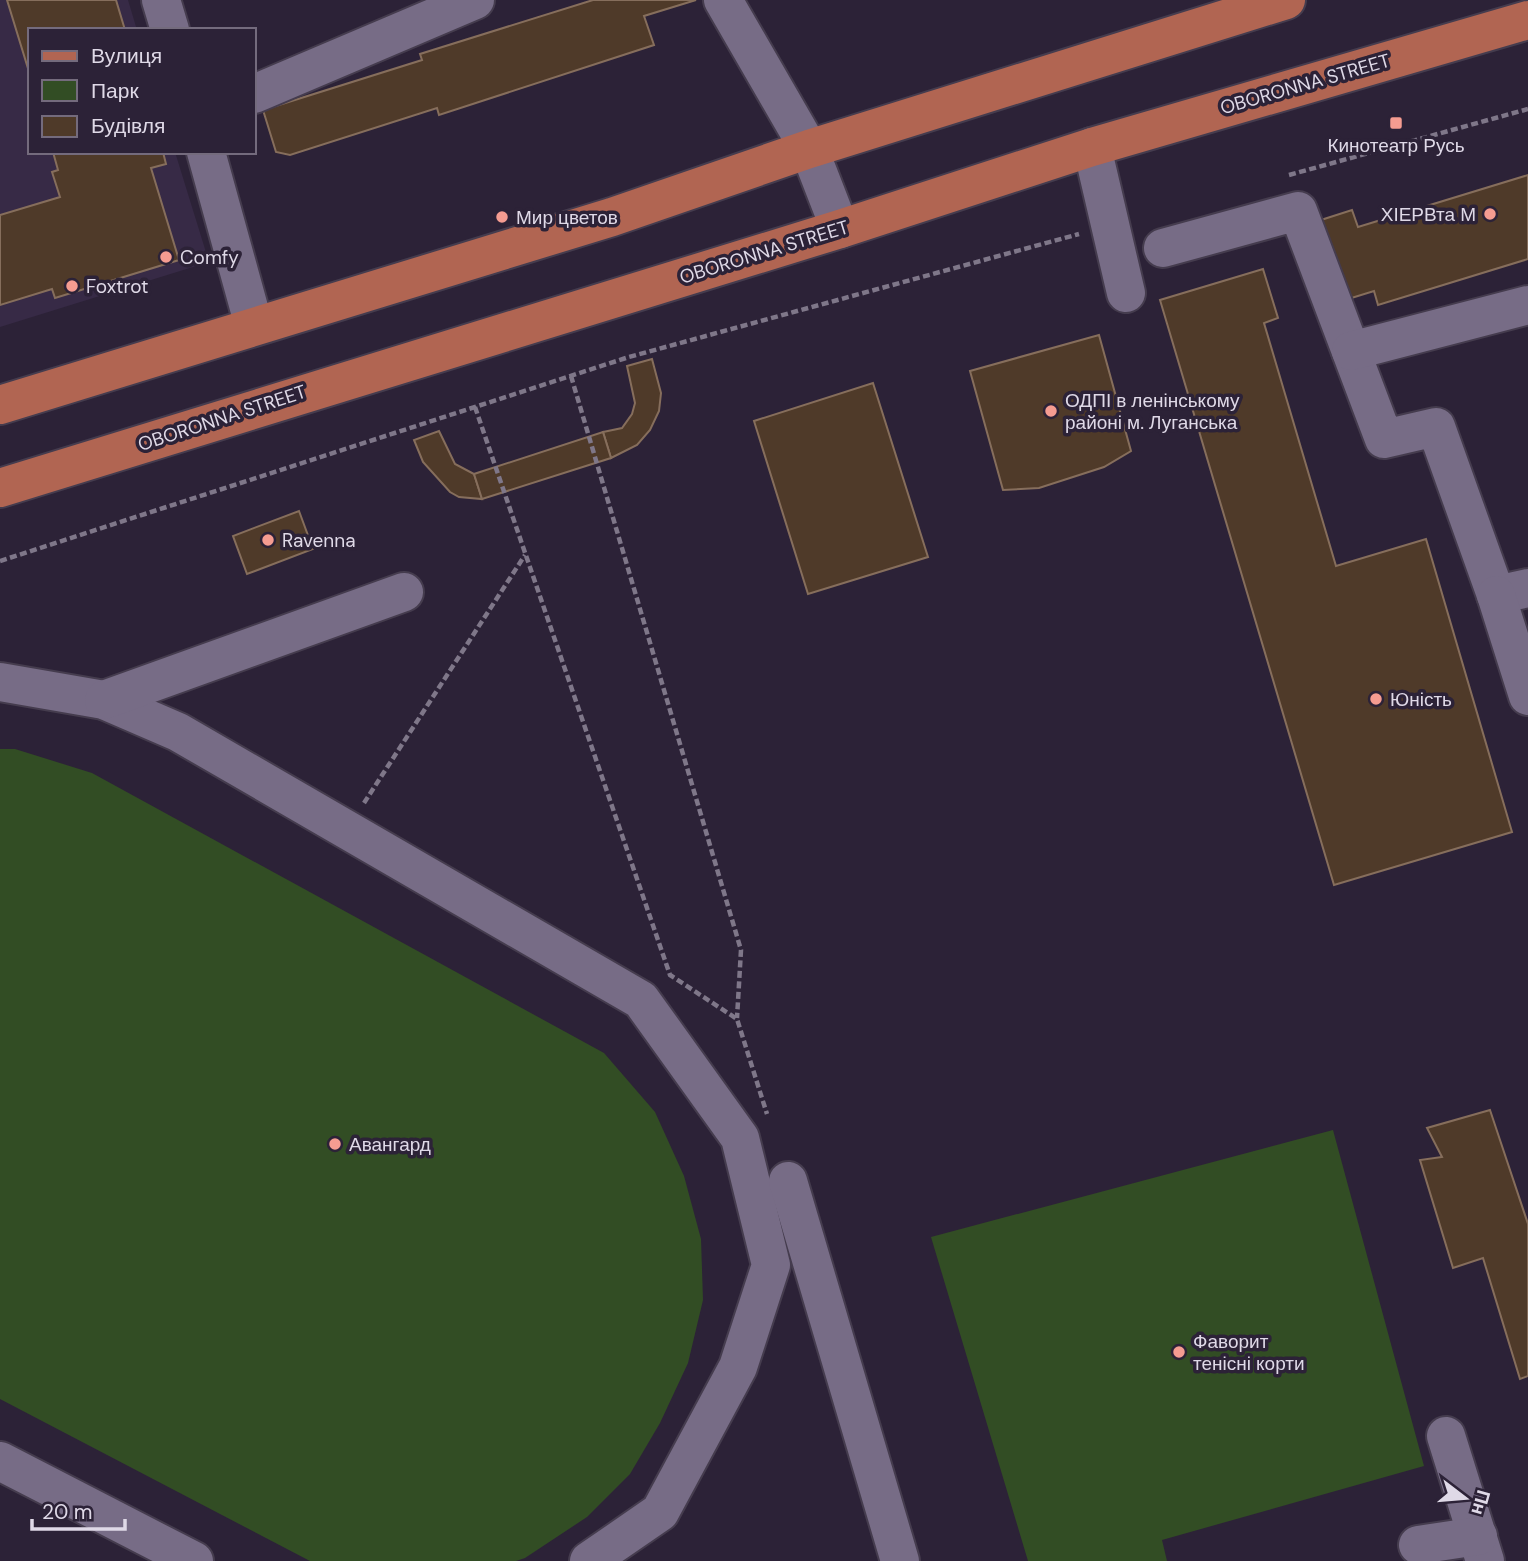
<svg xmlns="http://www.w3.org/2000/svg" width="1528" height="1561" font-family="'DM Sans',sans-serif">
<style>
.built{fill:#372a46}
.green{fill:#324d24}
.building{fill:#4f3a29;stroke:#866e5c;stroke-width:2}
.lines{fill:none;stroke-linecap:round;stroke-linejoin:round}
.minor-casing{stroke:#453c4e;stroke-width:42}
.major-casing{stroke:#453c4e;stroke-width:42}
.path{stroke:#7f7789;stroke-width:4.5;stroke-dasharray:7 3.5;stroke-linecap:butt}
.minor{stroke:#776c86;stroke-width:38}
.major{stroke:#b16552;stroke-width:38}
.poi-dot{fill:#f59c91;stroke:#2c2237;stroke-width:2.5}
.labels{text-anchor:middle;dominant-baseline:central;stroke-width:7;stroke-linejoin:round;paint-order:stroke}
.street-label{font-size:19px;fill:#dfd9e7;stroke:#2c2237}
.poi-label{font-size:19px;fill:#dfd9e7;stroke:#2c2237;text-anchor:start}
</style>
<rect width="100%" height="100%" fill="#2c2237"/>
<polygon class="built" points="0,0 128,0 137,30 30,30 30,152 175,152 209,262 0,327"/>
<g class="green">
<polygon points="0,749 15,749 92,773 604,1053 655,1112 684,1176 701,1239 703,1300 688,1363 660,1423 630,1474 587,1517 525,1558 516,1561 310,1561 0,1399"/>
<polygon points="1333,1130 1424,1466 1162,1540 1167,1561 1028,1561 931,1237"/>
</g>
<g class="building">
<polygon points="7,0 116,0 125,30 30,30 30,75"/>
<polygon points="593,0 696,0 644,16 654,45 439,115 437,108 290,155 276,152 263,110 422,60 420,54"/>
<polygon points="53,152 163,152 166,164 151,168 179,260 55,298 52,289 0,305 0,215 60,197 52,172 58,170"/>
<polygon points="1528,175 1528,259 1378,305 1374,291 1345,300 1321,220 1352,210 1358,227"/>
<polygon points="1263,269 1278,318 1264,323 1336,566 1426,539 1512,832 1334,885 1160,300"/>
<polygon points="1099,335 1131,451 1104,467 1039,488 1003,490 970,371"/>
<polygon points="652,359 661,393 659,411 650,430 637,445 611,458 603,432 622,428 632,414 635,403 627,366"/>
<polygon points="873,383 928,557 808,594 754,421"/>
<polygon points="439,431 455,464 474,474 482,499 459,497 450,492 423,462 414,440"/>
<polygon points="603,432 611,458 482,499 474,474"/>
<polygon points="299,511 313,549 247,574 233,536"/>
<polygon points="1490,1110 1528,1224 1528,1376 1520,1379 1483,1258 1453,1268 1420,1160 1442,1157 1427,1128"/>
</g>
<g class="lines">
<defs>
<g id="minor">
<polyline points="161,0 170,30"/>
<polyline points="723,0 809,149 840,229"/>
<polyline points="254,94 475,0"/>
<polyline points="1092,147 1126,293"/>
<polyline points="206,152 254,326"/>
<polyline points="1163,248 1298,211 1384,439 1436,427 1496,595 1528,588"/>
<polyline points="1351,351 1528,305"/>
<polyline points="1496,595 1528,696"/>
<polyline points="0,682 104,700 178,732 641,1000 740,1138 771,1265 738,1367 660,1512 589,1561"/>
<polyline points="104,700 404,592"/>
<polyline points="788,1181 900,1561"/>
<polyline points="1446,1436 1485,1561"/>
<polyline points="0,1461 194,1561"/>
<polyline points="1418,1545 1478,1536"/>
</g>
<g id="major">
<polyline points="0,405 612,217 809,149 1286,0"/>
<polyline points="0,488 840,229 1092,147 1528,20"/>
</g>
</defs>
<use href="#minor" class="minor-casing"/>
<use href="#major" class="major-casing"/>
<g class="path">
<polyline points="1289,175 1528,109"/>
<polyline points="571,376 741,950 737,1018"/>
<polyline points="475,407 670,975 737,1019 767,1114"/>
<polyline points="0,561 629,357 1079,234"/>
<polyline points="364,803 525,555"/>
</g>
<use href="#minor" class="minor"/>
<use href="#major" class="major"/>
</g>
<g class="poi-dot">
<rect x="1389" y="116" width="14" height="14" rx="3.5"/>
<circle cx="1490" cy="214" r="7"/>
<circle cx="502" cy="217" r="7"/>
<circle cx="166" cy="257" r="7"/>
<circle cx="72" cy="286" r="7"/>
<circle cx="1051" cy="411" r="7"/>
<circle cx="268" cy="540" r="7"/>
<circle cx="1376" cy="699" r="7"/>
<circle cx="335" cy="1144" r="7"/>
<circle cx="1179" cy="1352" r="7"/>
</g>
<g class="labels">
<g class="street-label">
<text transform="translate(1305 84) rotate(-16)">OBORONNA STREET</text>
<text transform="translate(764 252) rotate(-17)">OBORONNA STREET</text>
<text transform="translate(222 418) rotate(-18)">OBORONNA STREET</text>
</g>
<g class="poi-label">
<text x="1396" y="145" text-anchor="middle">Кинотеатр Русь</text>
<text x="1476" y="214" text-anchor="end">ХІЕРВта М</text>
<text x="516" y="217">Мир цветов</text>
<text x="180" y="257">Comfy</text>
<text x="86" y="286">Foxtrot</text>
<text x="1065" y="400">ОДПІ в ленінському<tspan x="1065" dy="22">районі м. Луганська</tspan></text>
<text x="282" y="540">Ravenna</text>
<text x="1390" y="699">Юність</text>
<text x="349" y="1144">Авангард</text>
<text x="1193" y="1341">Фаворит<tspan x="1193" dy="22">тенісні корти</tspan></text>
</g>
</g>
<rect x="28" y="28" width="228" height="126" fill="#2c2237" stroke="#746b7d" stroke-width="2"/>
<rect x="42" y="51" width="35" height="10" fill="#b16552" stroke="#746b7d" stroke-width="2"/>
<text x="91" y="63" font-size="21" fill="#dfd9e7">Вулиця</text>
<rect x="42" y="80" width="35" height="21" fill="#324d24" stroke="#746b7d" stroke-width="2"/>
<text x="91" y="98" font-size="21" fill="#dfd9e7">Парк</text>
<rect x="42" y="116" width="35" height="21" fill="#4f3a29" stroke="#746b7d" stroke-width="2"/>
<text x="91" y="133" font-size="21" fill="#dfd9e7">Будівля</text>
<g transform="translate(1465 1498) rotate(106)" stroke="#2c2237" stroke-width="5" paint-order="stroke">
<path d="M0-5L12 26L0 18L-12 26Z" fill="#dfd9e7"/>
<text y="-10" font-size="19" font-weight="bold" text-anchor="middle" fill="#dfd9e7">Пн</text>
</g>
<path d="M32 1519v10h93v-10" fill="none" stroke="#dfd9e7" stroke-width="3.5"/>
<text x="42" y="1519" font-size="21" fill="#dfd9e7" stroke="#2c2237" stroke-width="5" paint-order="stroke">20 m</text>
</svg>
